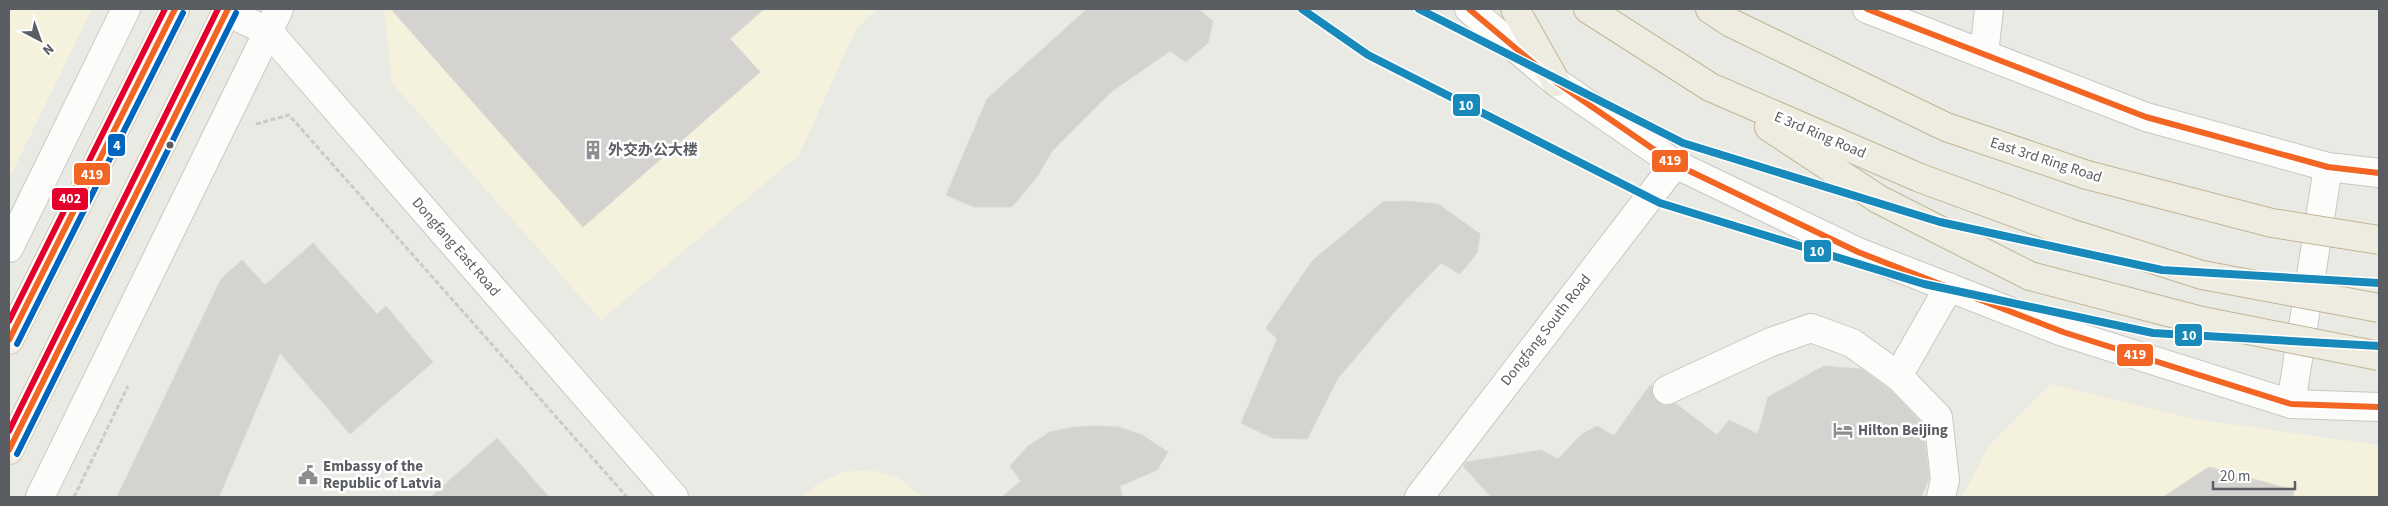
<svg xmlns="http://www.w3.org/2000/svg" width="2388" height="506" font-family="'Source Sans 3','Noto Sans SC',sans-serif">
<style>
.commercial{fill:#f4f1dd}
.building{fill:#d4d3d0;stroke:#d9d8d4}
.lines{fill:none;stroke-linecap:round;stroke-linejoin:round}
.minor-casing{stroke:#c7c7c7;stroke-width:30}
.major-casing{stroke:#d1cbb3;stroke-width:30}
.highway-casing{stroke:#c1b693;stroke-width:30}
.path{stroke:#c7cbca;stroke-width:3;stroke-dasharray:5 2.5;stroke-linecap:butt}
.minor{stroke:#fcfcfb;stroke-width:28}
.major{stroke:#f2f1e7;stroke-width:28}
.highway{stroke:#eeece0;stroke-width:28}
.highway-bridge-casing{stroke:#c1b693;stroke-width:30;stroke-linecap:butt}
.highway-bridge{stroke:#eeece0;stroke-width:28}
.bus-1-casing{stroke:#fff;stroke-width:10}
.bus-2-casing{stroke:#fff;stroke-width:10}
.bus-3-casing{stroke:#fff;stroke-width:10}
.bus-1{stroke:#f26522;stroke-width:6}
.bus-2{stroke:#0065bd;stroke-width:6}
.bus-3{stroke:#e4002b;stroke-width:6}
.metro-1-casing{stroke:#fff;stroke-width:11}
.metro-1{stroke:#178abb;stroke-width:8}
.bus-dot{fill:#5a5d62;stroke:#fff;stroke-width:2}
.labels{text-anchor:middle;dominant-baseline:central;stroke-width:5;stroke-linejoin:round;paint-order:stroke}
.street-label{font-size:15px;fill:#5a5d62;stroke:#fff}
.poi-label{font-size:15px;font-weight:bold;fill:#5a5d62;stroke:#fff;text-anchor:start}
.line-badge{stroke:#fff;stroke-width:2}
.badge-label{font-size:14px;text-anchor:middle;font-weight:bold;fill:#fff}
</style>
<rect width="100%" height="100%" fill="#eaeae5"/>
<g class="commercial">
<polygon points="9,9 92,9 9,179"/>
<polygon points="384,9 878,9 856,29 799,155 601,320 392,83"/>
<polygon points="2051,384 2194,419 2379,445 2379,497 1962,497 1988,447"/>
<polygon points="871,470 898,477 923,497 803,497 817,484 843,472"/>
</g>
<g class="building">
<polygon points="391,9 764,9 730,39 760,72 583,227"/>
<polygon points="1087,9 1198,9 1213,21 1208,43 1186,62 1170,51 1111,92 1052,151 1037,177 1012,207 974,207 946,195 987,99"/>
<polygon points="1405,201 1438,204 1480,234 1477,253 1460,274 1441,263 1396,310 1338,378 1307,439 1272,438 1241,423 1277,339 1266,328 1313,260 1383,202"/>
<polygon points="313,243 377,314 386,306 433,362 350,434 280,353 219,497 117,497 221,279 242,260 265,285"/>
<polygon points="1824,366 1861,369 1888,388 1923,424 1929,479 1921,497 1491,497 1463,466 1466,462 1541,450 1558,459 1582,434 1597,426 1614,436 1650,385 1652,386 1653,396 1658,402 1666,406 1675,403 1717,435 1729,420 1758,434 1768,397"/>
<polygon points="1097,426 1119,427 1142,435 1168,452 1157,470 1120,486 1122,497 1002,497 1021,481 1010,466 1028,446 1050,432 1074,427"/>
<polygon points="497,438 549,497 431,497"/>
<polygon points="2209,467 2294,490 2293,497 2163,497"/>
</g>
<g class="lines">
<defs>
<g id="minor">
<polyline points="1469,9 1556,82 1675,164 1858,252 2063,332 2291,404 2379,407"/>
<polyline points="1867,9 2146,117 2328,167 2379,173"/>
<polyline points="227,12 269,32 674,497"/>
<polyline points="1984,54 1989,9"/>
<polyline points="9,248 126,9"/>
<polyline points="1667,390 1771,342 1811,328 1852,343 1898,376"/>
<polyline points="2291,404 2328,167"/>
<polyline points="40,497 279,9"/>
<polyline points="1419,497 1675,164"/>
<polyline points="1941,497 1945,480 1938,417 1898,376 1949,287"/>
</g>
<g id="major">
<polyline points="9,340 175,9"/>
<polyline points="9,450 228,9"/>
</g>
<g id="highway">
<polyline points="1515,9 1556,82"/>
<polyline points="1588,9 1710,87 1920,178 2067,232"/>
<polyline points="1710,9 1731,23 1946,127 2087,175"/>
<polyline points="1769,127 1878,199 2030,276"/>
</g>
</defs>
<use href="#minor" class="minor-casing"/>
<use href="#major" class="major-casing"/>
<use href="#highway" class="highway-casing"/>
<g class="path">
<polyline points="256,124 289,115 627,497"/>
<polyline points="74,497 128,386"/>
</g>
<use href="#minor" class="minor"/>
<use href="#major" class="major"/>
<use href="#highway" class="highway"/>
<defs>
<g id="highway-bridge">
<polyline points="2087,175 2272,223 2379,240"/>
<polyline points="2067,232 2202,275 2379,308"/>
<polyline points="2030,276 2202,321 2379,356"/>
</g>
</defs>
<use href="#highway-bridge" class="highway-bridge-casing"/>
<use href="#highway-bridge" class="highway-bridge"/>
<defs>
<g id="bus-1">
<polyline points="1469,9 1556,82 1675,164 1858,252 2063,332 2291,404 2379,407"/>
<polyline points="1867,9 2146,117 2328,167 2379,173"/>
<polyline points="9,340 175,9"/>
<polyline points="9,450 228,9"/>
</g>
<g id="bus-2">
<polyline points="17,344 183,13"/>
<polyline points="17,454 236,13"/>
</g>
<g id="bus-3">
<polyline points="9,321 165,9"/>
<polyline points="9,431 218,9"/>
</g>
</defs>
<use href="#bus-1" class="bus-1-casing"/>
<use href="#bus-2" class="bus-2-casing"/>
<use href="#bus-3" class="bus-3-casing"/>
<use href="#bus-1" class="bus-1"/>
<use href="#bus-2" class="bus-2"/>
<use href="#bus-3" class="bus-3"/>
<defs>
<g id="metro-1">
<polyline points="1302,9 1368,55 1660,203 1924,284 2153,333 2379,346"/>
<polyline points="1419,9 1683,143 1940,222 2162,270 2379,283"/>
</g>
</defs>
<use href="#metro-1" class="metro-1-casing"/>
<use href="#metro-1" class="metro-1"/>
</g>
<defs>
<symbol id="building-bare" viewBox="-9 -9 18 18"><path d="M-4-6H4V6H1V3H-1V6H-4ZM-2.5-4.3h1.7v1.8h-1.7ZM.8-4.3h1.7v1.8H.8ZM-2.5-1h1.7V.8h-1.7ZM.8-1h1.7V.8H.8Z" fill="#8c8e90" stroke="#fff" stroke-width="2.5" paint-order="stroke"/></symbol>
<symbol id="hotel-bare" viewBox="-9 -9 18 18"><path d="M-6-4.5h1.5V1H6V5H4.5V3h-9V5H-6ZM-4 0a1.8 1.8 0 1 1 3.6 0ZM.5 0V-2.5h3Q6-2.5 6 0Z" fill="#8c8e90" stroke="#fff" stroke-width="2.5" paint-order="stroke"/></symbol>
<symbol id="civic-bare" viewBox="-9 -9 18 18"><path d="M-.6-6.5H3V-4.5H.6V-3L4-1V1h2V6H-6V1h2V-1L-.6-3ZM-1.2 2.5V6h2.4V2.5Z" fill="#8c8e90" stroke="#fff" stroke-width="2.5" paint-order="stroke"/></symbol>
</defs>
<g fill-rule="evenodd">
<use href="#building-bare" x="579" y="136" width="28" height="28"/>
<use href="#hotel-bare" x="1829" y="416" width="28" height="28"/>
<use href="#civic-bare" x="294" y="461" width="28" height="28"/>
</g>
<circle class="bus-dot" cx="170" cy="145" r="4.5"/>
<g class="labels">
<g class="street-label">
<text transform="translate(1820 135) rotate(23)">E 3rd Ring Road</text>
<text transform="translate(2046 160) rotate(18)">East 3rd Ring Road</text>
<text transform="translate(456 247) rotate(49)">Dongfang East Road</text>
<text transform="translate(1546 330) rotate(-52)">Dongfang South Road</text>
</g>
<g class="poi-label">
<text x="608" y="150">外交办公大楼</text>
<text x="1858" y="430">Hilton Beijing</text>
<text x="323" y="466">Embassy of the<tspan x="323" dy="17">Republic of Latvia</tspan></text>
</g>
</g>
<g class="line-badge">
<rect x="1452" y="93" width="29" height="24" rx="5" fill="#178abb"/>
<rect x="107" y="133" width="19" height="24" rx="5" fill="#0065bd"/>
<rect x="1651" y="149" width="38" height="24" rx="5" fill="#f26522"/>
<rect x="73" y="162" width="38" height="24" rx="5" fill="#f26522"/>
<rect x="51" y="187" width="38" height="24" rx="5" fill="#e4002b"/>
<rect x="1803" y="239" width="29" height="24" rx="5" fill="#178abb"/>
<rect x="2174" y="323" width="29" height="24" rx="5" fill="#178abb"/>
<rect x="2116" y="343" width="38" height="24" rx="5" fill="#f26522"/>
</g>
<g class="badge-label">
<text x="1466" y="110">10</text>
<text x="117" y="150">4</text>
<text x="1670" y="165">419</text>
<text x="92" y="179">419</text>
<text x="70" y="203">402</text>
<text x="1817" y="256">10</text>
<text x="2189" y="340">10</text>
<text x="2135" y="359">419</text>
</g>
<rect width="2388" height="506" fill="none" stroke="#5a5d62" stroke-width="20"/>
<g transform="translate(40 40) rotate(139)" stroke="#ffffff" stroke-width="4" paint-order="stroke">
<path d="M0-4L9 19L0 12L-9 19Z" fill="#5a5d62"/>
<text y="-8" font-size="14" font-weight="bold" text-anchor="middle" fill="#5a5d62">N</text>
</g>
<path d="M2213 481v8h82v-8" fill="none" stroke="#5a5d62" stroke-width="2.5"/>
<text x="2220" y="481" font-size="15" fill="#5a5d62" stroke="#ffffff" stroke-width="4" paint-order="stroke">20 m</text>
</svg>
